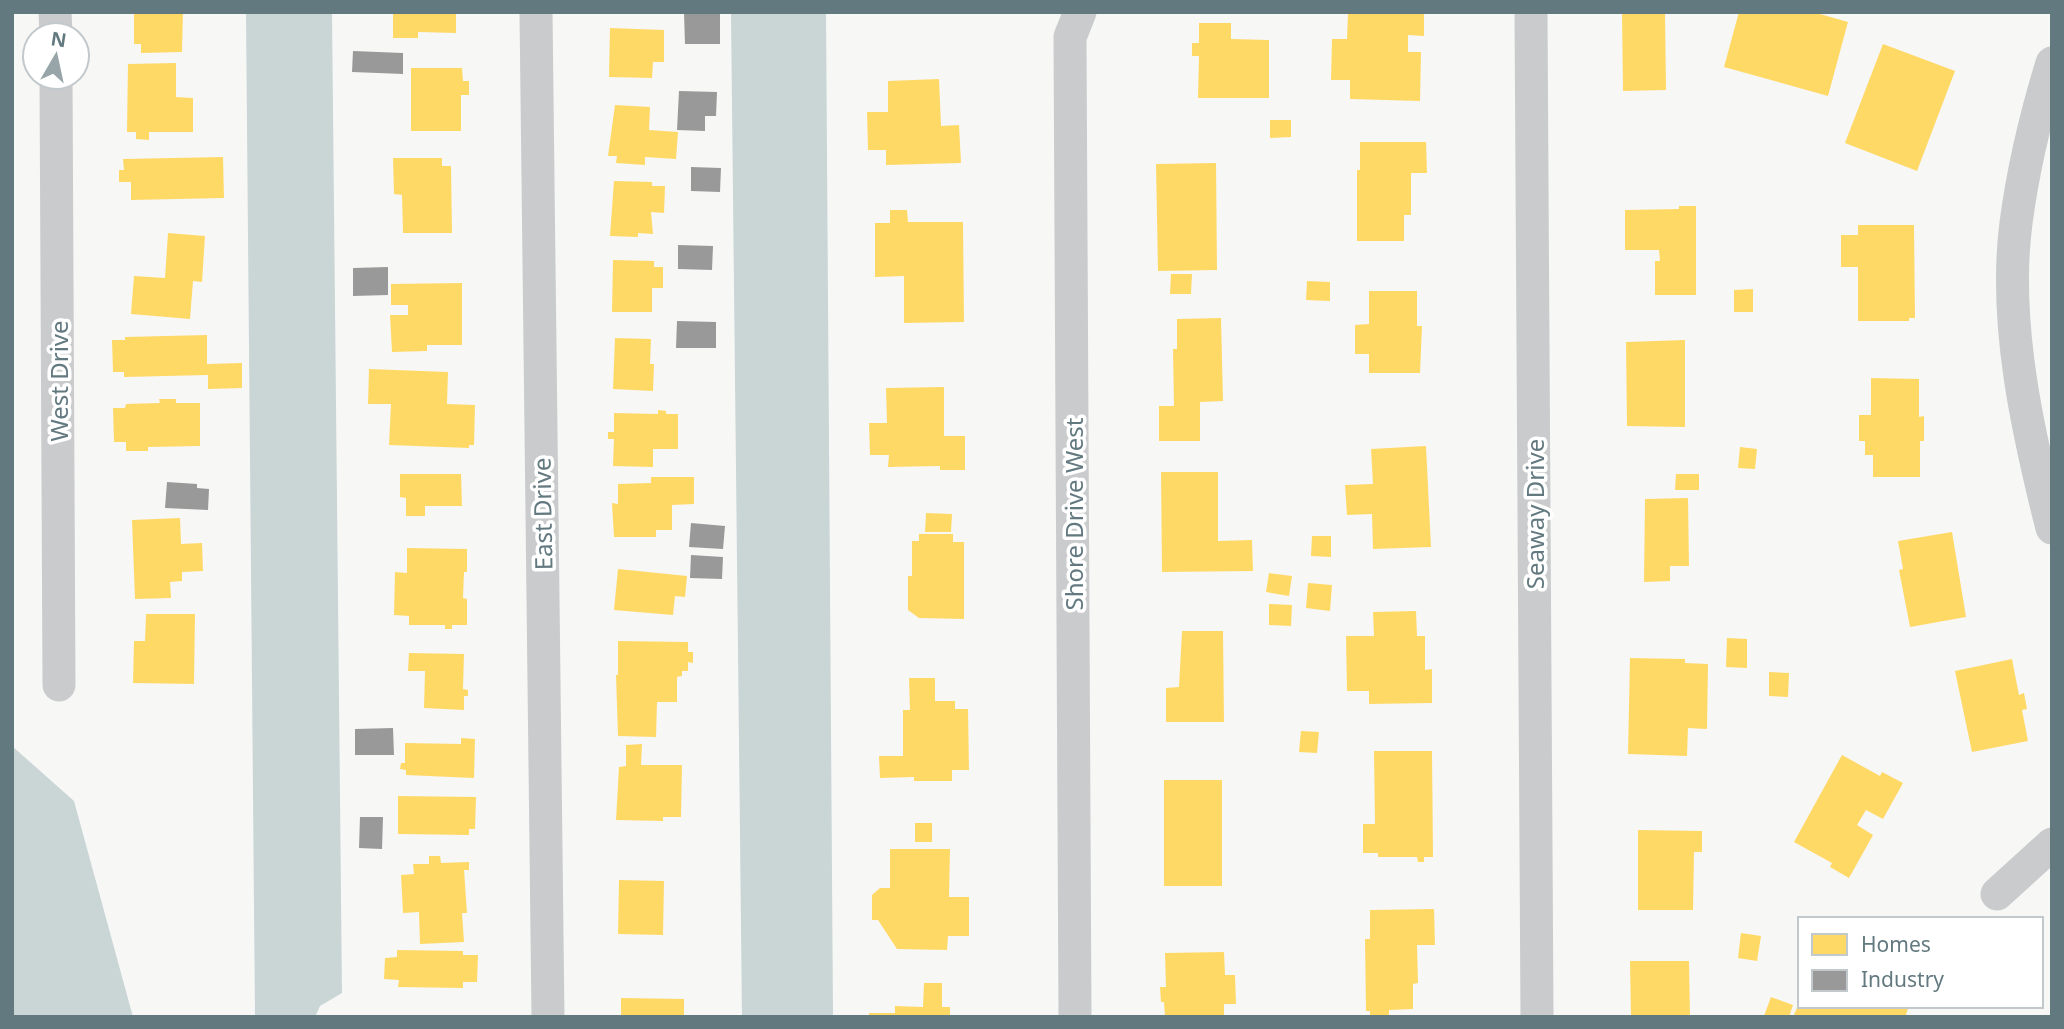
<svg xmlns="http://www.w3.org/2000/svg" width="2064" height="1029" font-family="'Noto Sans',sans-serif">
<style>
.water{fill:#cad5d6}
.homes{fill:#ffd966}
.industry{fill:#999}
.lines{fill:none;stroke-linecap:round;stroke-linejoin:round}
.minor{stroke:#c9cbcc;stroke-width:33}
.labels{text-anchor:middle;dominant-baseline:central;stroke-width:7;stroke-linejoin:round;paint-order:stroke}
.street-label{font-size:24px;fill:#637980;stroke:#fff}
</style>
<rect width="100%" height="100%" fill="#f7f7f6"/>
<g class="water">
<polygon points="246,12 332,12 342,993 320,1006 315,1017 255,1017"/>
<polygon points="731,12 826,12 833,1017 742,1017"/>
<polygon points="12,746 74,801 133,1017 12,1017"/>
</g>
<g class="homes">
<polygon points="134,12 183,12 182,52 141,53 141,44 134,44"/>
<polygon points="393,12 456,12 456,33 418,32 418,38 393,38"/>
<polygon points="1348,12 1424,12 1424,36 1408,35 1408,52 1421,52 1420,101 1350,99 1350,80 1331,80 1332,39 1347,39"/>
<polygon points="1622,12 1665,12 1666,90 1623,91"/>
<polygon points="1739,12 1813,12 1848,22 1828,96 1724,67"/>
<polygon points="1199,23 1231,23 1231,39 1269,40 1269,98 1198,98 1199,56 1192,56 1192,43 1199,43"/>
<polygon points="610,28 664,30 664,62 653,62 652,78 609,77"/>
<polygon points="1883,44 1955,71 1917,171 1845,143"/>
<polygon points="176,63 176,97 193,98 193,132 149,132 149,140 136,139 136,132 127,132 128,64"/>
<polygon points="411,68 462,68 463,81 469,81 469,95 461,95 461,131 411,131"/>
<polygon points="939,79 941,126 959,125 961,163 886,165 886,150 868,150 867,112 888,112 888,81"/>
<polygon points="615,105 650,107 649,130 678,132 676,159 645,157 645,165 616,163 617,156 608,156"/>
<polygon points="1270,120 1291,120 1291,137 1270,138"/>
<polygon points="1360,142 1426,142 1427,173 1411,173 1411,215 1404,215 1404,241 1357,241 1357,170 1360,170"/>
<polygon points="223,157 224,198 131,200 131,182 119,182 119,170 124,170 123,159"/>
<polygon points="393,158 442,158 442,166 451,166 452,233 403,233 402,195 394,194"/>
<polygon points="1216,163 1217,270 1158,271 1156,164"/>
<polygon points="614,181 652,182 652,186 665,186 664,213 651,212 653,234 638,233 638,237 610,236"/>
<polygon points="1679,206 1696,206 1696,295 1655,295 1655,261 1660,261 1659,250 1625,250 1625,210 1679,209"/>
<polygon points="890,210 907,210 908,222 963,222 964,322 904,323 904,276 875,277 875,223 890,223"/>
<polygon points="1858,225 1914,225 1915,318 1909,318 1909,321 1858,321 1858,267 1841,267 1841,235 1858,235"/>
<polygon points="168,233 205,236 202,282 193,281 190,319 131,314 134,276 165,278"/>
<polygon points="613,260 654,261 654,267 663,267 663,288 652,288 652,312 612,312"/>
<polygon points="1171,274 1192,274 1191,294 1170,294"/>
<polygon points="1307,281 1330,282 1330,301 1306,300"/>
<polygon points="462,283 462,345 427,345 427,351 392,352 390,315 408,315 408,305 391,305 391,284"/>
<polygon points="1753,289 1753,312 1734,312 1734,290"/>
<polygon points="1369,291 1417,291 1417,326 1422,326 1420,373 1369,373 1369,354 1355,354 1355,325 1369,324"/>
<polygon points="1221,318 1223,401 1200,402 1200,441 1159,441 1159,406 1174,406 1173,349 1177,349 1177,319"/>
<polygon points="207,335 207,364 242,363 242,388 208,389 208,375 124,377 124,372 113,372 112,340 125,340 125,337"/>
<polygon points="615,338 651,339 650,364 654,364 653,391 613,389"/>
<polygon points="1685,340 1685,427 1627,426 1626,342"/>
<polygon points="369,369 448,372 447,404 475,405 474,445 469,445 469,448 389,445 391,404 368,404"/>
<polygon points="1871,378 1919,379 1919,417 1924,416 1924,441 1920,441 1920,477 1873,477 1873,455 1865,455 1865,441 1859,441 1859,415 1871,415"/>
<polygon points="944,387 944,436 965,436 965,470 940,470 940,466 888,467 889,455 870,455 869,423 887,423 886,388"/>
<polygon points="159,399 176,399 176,403 200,403 200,446 148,447 148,451 126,451 126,442 114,442 113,408 125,408 126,404 160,403"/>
<polygon points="658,410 666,411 666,414 678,414 678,449 653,449 653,467 613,466 614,439 608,439 608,432 614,432 614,413 658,414"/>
<polygon points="1426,446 1431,547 1373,549 1372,514 1347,515 1345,485 1373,484 1371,449"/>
<polygon points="1740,447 1757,449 1755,469 1738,468"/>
<polygon points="1161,472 1218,472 1218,541 1252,540 1253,571 1162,572"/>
<polygon points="400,474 461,474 462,506 425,506 425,516 406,516 406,498 400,497"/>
<polygon points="1676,474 1699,474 1699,490 1675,490"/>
<polygon points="651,477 694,477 694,504 672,505 672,530 656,530 656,537 614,537 612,503 618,504 618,484 651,483"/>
<polygon points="1688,498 1689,566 1670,566 1670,581 1644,582 1645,499"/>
<polygon points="926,513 952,514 951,532 925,532"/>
<polygon points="180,518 181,544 202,543 203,571 182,572 182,581 170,582 171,598 135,599 132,520"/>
<polygon points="1952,532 1966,617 1910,627 1899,570 1903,569 1898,541"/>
<polygon points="919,534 953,534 953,542 964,542 964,619 919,618 908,610 908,576 912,576 912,541 919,541"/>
<polygon points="1312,536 1331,536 1331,557 1311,556"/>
<polygon points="407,548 467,549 467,572 464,572 463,598 467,599 467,625 452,625 452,629 445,629 445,625 409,625 409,616 394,615 395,572 407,573"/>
<polygon points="618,569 687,576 685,597 675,596 673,615 614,610"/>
<polygon points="1269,573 1292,576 1289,596 1266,592"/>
<polygon points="1308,583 1332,585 1330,611 1306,608"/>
<polygon points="1269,604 1292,605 1291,626 1269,625"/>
<polygon points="1416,611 1417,636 1425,636 1425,670 1432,669 1432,703 1369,704 1369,691 1347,691 1346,636 1374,636 1373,612"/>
<polygon points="146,614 195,614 194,684 133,683 134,641 145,641"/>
<polygon points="1182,631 1223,631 1224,722 1166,722 1166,688 1179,687"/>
<polygon points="1727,638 1747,639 1747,668 1726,667"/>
<polygon points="618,641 688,642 688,652 693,652 693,663 688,662 688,671 682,671 682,676 677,677 677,702 657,702 656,737 618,736 616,675 618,675"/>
<polygon points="409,653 464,654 463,689 468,690 468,696 464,696 464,710 424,708 425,671 408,671"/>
<polygon points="1630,658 1685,659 1685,663 1708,664 1707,729 1688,728 1687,756 1628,754"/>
<polygon points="2012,659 2019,695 2024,693 2027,709 2022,710 2028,741 1972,752 1955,671"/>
<polygon points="1769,672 1789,673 1788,697 1769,696"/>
<polygon points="909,678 935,678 935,701 955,701 955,709 968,709 969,770 952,770 952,781 914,781 914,777 880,778 879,756 903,756 903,710 910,710"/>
<polygon points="1301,731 1319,732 1317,753 1299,752"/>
<polygon points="461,738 475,739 474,778 406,775 406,770 400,769 401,763 405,763 405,743 461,744"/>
<polygon points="642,744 641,765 682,765 681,817 663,817 663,821 616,820 619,767 626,766 626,745"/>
<polygon points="1374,751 1432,751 1433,857 1424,857 1424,862 1418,862 1417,857 1378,857 1378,853 1363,853 1363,824 1375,824"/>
<polygon points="1842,755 1880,776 1882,772 1903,783 1883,819 1866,810 1857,825 1873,835 1849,878 1830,867 1832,863 1794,842"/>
<rect x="1164" y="780" width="58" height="106"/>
<polygon points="398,796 476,797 475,829 469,829 469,835 398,834"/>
<rect x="915" y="823" width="17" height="19"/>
<polygon points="1638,830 1702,831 1702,852 1694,852 1693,910 1638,910"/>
<polygon points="890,849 950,849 949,897 969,897 969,936 948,936 947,950 897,949 878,920 872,920 872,895 880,888 890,888"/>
<polygon points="429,856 440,856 441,863 469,862 469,870 464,870 467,913 462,913 464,942 420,944 419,912 403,913 401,875 414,874 413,864 429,864"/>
<polygon points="619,880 664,881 663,935 618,934"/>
<polygon points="1434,909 1435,945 1417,945 1418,983 1413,984 1413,1009 1389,1010 1389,1017 1370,1017 1370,1011 1366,1011 1365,939 1370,939 1370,910"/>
<polygon points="1741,933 1761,936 1757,961 1738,958"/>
<polygon points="397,950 463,951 463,955 478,955 477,982 463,982 463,988 398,987 399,980 384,979 385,958 397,957"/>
<polygon points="1224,952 1225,975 1235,975 1236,1004 1224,1004 1224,1017 1165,1017 1164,1002 1161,1002 1160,987 1166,987 1165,953"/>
<polygon points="1630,961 1689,961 1690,1017 1631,1017"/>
<polygon points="924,983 942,983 942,1007 950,1007 950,1017 869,1017 869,1013 895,1013 895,1006 923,1007"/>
<polygon points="1771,997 1793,1005 1789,1017 1764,1016"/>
<polygon points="621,998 684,999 684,1017 621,1017"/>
<polygon points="1800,1001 1800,1006 1909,1006 1905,1017 1793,1017"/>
</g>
<g class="industry">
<polygon points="720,12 720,44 685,44 684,13"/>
<polygon points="353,51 403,53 403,74 352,72"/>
<polygon points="679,91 717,92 716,116 705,116 705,131 677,130"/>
<polygon points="691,167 721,168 720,192 691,191"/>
<polygon points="678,245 713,246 712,270 678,269"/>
<polygon points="388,267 388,295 353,296 353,268"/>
<polygon points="677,321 716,322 716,348 676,348"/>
<polygon points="167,482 197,484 197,488 209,489 208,510 165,508"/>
<polygon points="691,523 725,526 723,549 689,547"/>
<polygon points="691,555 723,557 722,579 690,578"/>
<polygon points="393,728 394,755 355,755 355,729"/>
<polygon points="360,817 383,817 382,849 359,848"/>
</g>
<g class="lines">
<g class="minor">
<polyline points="55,12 56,35"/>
<polyline points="536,12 548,1017"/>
<polyline points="1531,12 1537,1017"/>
<path d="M2052,63C2036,115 2023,170 2016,223C2003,322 2028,433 2052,528"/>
<polyline points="56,77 59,685"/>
<polyline points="1997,894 2052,844"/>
<polyline points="1075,1017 1070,37 1080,12"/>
</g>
</g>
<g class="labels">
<g class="street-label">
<text transform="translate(58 381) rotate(-90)">West Drive</text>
<text transform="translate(542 514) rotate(-91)">East Drive</text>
<text transform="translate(1073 514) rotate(-90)">Shore Drive West</text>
<text transform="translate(1534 514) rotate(-90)">Seaway Drive</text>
</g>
</g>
<rect width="2064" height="1029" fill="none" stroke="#637980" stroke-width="28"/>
<rect x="1798" y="917" width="245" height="91" fill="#ffffff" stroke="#c1c9cc" stroke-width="2"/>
<rect x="1812" y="934" width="35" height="21" fill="#ffd966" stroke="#c1c9cc" stroke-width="2"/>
<text x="1861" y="952" font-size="21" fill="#637980">Homes</text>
<rect x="1812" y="970" width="35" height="21" fill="#999999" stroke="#c1c9cc" stroke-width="2"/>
<text x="1861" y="987" font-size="21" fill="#637980">Industry</text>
<g transform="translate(56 56) rotate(9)"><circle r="33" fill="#ffffff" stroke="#c1c9cc" stroke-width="2"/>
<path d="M0-5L12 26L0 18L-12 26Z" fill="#97a5a9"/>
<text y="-10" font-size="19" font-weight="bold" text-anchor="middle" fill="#637980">N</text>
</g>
</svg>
